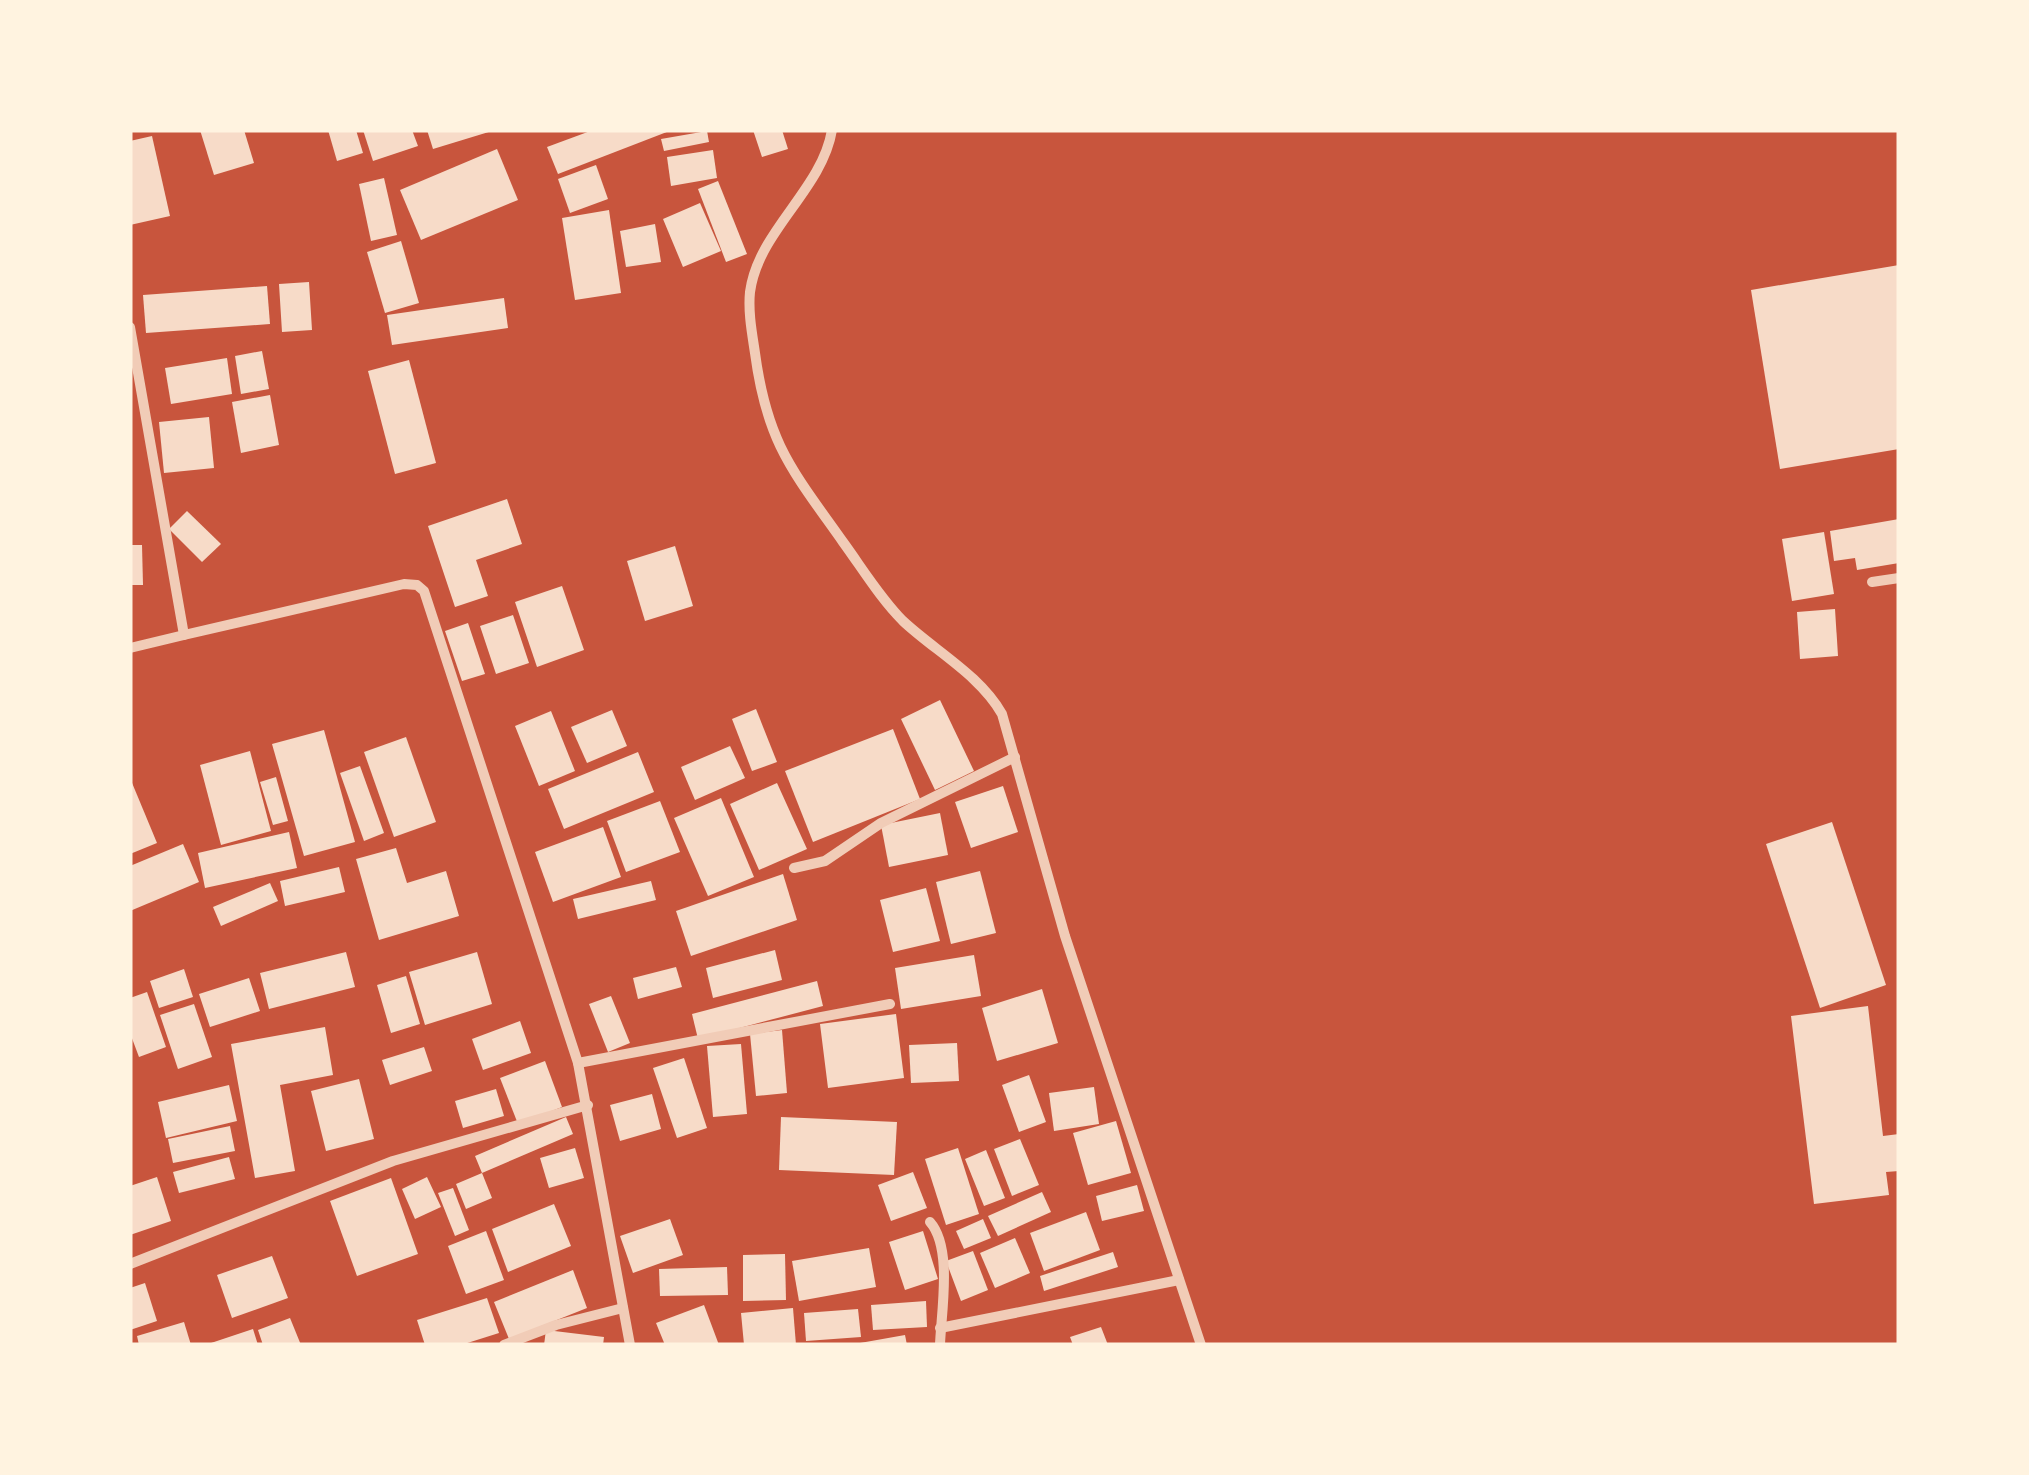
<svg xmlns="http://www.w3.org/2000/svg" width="2029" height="1475" font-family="'PT Sans',sans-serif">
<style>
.building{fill:#f7dbc8}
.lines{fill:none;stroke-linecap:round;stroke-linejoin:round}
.minor{stroke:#f1ccb7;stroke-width:10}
</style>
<rect width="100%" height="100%" fill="#c8553d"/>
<g class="building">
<polygon points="200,130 244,130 254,163 214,175"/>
<polygon points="328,130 356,130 363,153 337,161"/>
<polygon points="363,130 412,130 418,146 373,161"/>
<polygon points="427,130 492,130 492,131 433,149"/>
<polygon points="593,130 672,130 558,174 547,147"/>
<polygon points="753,130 782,130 788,149 762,157"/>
<polygon points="707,131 709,142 664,151 661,139"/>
<polygon points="152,136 170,216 130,225 130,141"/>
<polygon points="497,149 518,200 421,240 400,190"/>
<polygon points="713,150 717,178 671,186 667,157"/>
<polygon points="596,165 608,199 570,213 558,179"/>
<polygon points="384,178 397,235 371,241 359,184"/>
<polygon points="718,181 747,254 726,262 698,189"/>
<polygon points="700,203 721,251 683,267 663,219"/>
<polygon points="609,210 621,293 575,300 562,218"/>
<polygon points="655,224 661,262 626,267 620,231"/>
<polygon points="401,241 419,303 385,313 367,252"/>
<polygon points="1899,265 1899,449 1780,469 1751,290"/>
<polygon points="309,282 312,330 282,332 279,284"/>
<polygon points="267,286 270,324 146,333 143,295"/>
<polygon points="504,298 508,328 392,345 387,315"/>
<polygon points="262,351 269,389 241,394 235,356"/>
<polygon points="227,358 232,394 171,404 165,368"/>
<polygon points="409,360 436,463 395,474 368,371"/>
<polygon points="270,395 279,445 241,453 232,402"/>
<polygon points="209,417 214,468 164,473 159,422"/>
<polygon points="507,499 522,544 476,560 488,596 455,607 428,526"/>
<polygon points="187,511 221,544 202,562 169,529"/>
<polygon points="1899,519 1899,563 1857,570 1855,558 1834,561 1830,531"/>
<polygon points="1824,532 1834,594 1792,601 1782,539"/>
<polygon points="130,545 142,545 143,585 130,585"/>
<polygon points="675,546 693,606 645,621 627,561"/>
<polygon points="562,586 584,650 537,667 515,602"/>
<polygon points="1835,609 1838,656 1800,659 1797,612"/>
<polygon points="513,615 529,663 496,674 480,626"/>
<polygon points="468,623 485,674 462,681 445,631"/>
<polygon points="940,700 974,771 935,790 901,719"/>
<polygon points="756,709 777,762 752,771 732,719"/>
<polygon points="612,710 627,746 587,763 571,727"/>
<polygon points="551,711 575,771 539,786 515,726"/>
<polygon points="893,729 920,799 813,842 785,771"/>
<polygon points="324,730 355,842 304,856 272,744"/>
<polygon points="406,737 436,822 394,837 364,752"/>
<polygon points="730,746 745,778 695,800 681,767"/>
<polygon points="250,751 271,831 221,845 200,765"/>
<polygon points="638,752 654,792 564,829 548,789"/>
<polygon points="360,766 384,833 364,841 340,773"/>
<polygon points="276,777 288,821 273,825 260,782"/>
<polygon points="130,778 157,843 130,854"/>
<polygon points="777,783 807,849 759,870 730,804"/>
<polygon points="1003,786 1018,832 971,848 955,802"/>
<polygon points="721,798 754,877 708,896 674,818"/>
<polygon points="660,801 680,852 626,872 607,821"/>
<polygon points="940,813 948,855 889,867 881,825"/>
<polygon points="1832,822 1886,985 1820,1008 1766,844"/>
<polygon points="603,827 621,877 553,902 535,852"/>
<polygon points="289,832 297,868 205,888 198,853"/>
<polygon points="183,844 199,882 130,911 130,866"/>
<polygon points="396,848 407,883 446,871 459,916 379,940 356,859"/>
<polygon points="339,867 345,892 285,906 280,881"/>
<polygon points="980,871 996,933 951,944 936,882"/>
<polygon points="783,874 797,920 691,956 676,911"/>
<polygon points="651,881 656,900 578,919 573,899"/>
<polygon points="270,883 278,901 221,926 213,907"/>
<polygon points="926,888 940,941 893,952 880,900"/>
<polygon points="775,950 782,980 713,998 706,968"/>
<polygon points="346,952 355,987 269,1009 260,973"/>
<polygon points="477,952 492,1004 425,1025 409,972"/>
<polygon points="974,955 981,996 901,1009 895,968"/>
<polygon points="676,967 682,987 638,999 633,978"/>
<polygon points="184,969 193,997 159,1008 150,981"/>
<polygon points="406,976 420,1024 391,1033 377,985"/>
<polygon points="249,978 260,1011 210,1027 199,994"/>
<polygon points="817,981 823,1006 698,1039 692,1014"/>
<polygon points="1042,989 1058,1043 997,1061 982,1008"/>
<polygon points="147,992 166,1047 139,1057 130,1033 130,998"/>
<polygon points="611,996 630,1043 608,1052 589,1004"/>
<polygon points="194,1004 212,1057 178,1069 160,1015"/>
<polygon points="1868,1006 1883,1136 1899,1134 1899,1171 1886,1172 1889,1195 1814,1204 1791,1016"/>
<polygon points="896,1014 904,1078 828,1088 820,1024"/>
<polygon points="520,1021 531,1053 483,1070 472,1039"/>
<polygon points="325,1027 333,1075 280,1085 295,1171 255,1178 231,1044"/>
<polygon points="782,1030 787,1093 756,1096 750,1034"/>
<polygon points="957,1043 959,1081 911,1083 909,1045"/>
<polygon points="741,1044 747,1114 713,1117 707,1046"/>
<polygon points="424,1047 432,1071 390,1085 382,1060"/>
<polygon points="684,1058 707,1128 677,1138 653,1068"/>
<polygon points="545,1061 562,1107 518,1124 500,1078"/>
<polygon points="1029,1075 1046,1122 1019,1132 1002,1085"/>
<polygon points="359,1079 374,1139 326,1151 311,1091"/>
<polygon points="229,1085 237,1121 166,1138 158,1102"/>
<polygon points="1094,1087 1099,1124 1054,1131 1049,1093"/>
<polygon points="496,1089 504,1116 463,1128 455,1101"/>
<polygon points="652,1094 661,1129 620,1141 610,1105"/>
<polygon points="566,1117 573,1134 482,1173 492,1198 466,1209 456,1184 482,1173 475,1156"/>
<polygon points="781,1117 897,1122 894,1175 779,1170"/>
<polygon points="1116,1121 1131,1173 1088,1185 1073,1133"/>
<polygon points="230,1126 235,1151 173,1163 168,1139"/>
<polygon points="1020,1139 1039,1185 1012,1196 994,1149"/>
<polygon points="575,1148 584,1178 549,1188 540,1158"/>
<polygon points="958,1148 979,1214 946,1225 925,1159"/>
<polygon points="986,1150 1005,1198 984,1206 965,1159"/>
<polygon points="229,1157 235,1179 179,1193 173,1172"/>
<polygon points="913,1172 927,1208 891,1221 878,1185"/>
<polygon points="157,1177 171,1221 130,1235 130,1186"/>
<polygon points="427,1177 441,1207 415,1219 402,1189"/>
<polygon points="391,1178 418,1254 357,1276 330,1201"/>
<polygon points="1137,1185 1144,1211 1102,1221 1096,1196"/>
<polygon points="453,1188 469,1230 455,1236 438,1193"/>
<polygon points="1042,1192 1051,1212 998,1236 988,1216"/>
<polygon points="554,1204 571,1246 508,1272 492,1229"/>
<polygon points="1086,1212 1100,1250 1044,1271 1030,1233"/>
<polygon points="670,1219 683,1255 633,1273 620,1236"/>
<polygon points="983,1219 991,1238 964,1249 956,1231"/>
<polygon points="486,1231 504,1280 466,1294 448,1246"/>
<polygon points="923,1231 938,1279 905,1290 889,1242"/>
<polygon points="1015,1238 1030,1273 995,1288 980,1253"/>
<polygon points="869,1248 876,1287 799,1301 792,1261"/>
<polygon points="973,1251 988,1290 961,1301 946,1261"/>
<polygon points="1113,1252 1118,1267 1044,1291 1040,1276"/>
<polygon points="785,1254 786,1300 743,1301 743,1255"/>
<polygon points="272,1256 288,1298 232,1318 217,1275"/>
<polygon points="727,1267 728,1295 660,1296 659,1269"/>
<polygon points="573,1270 587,1308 509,1339 494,1302"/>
<polygon points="145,1283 157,1321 130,1330 130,1288"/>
<polygon points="487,1298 499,1333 461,1345 425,1345 417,1320"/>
<polygon points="926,1301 927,1327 873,1330 871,1305"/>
<polygon points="704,1305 719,1345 665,1345 656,1323"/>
<polygon points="793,1308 796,1345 744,1345 741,1313"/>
<polygon points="858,1309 861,1337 806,1341 804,1313"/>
<polygon points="290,1318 301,1345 263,1345 258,1330"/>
<polygon points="184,1322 191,1345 139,1345 137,1336"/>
<polygon points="1101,1327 1108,1345 1073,1345 1070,1337"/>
<polygon points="253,1329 258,1345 208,1345 208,1344"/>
<polygon points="546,1330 604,1337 603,1345 544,1345"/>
<polygon points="905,1335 907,1345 860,1345 860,1343"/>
</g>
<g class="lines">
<g class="minor">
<path d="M832,130C822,190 758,231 750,292C748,312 752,333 755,353C767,443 792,470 843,542C862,568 880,598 903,621C935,651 980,675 1002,714L1065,936L1201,1345"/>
<polyline points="130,327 184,635 404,584 417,585 424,591 578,1063 630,1345"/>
<polyline points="1872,582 1899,578"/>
<polyline points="130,648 184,635"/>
<polyline points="794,868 825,861 881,823 1015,757"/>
<polyline points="578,1063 890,1004"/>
<path d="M930,1222C953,1248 941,1313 940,1345"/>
<polyline points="130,1264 393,1161 588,1105"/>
<polyline points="940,1328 1179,1280"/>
<polyline points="504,1345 556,1325 623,1308"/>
</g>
</g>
<rect width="2029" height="1475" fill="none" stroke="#fff3e0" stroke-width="265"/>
</svg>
